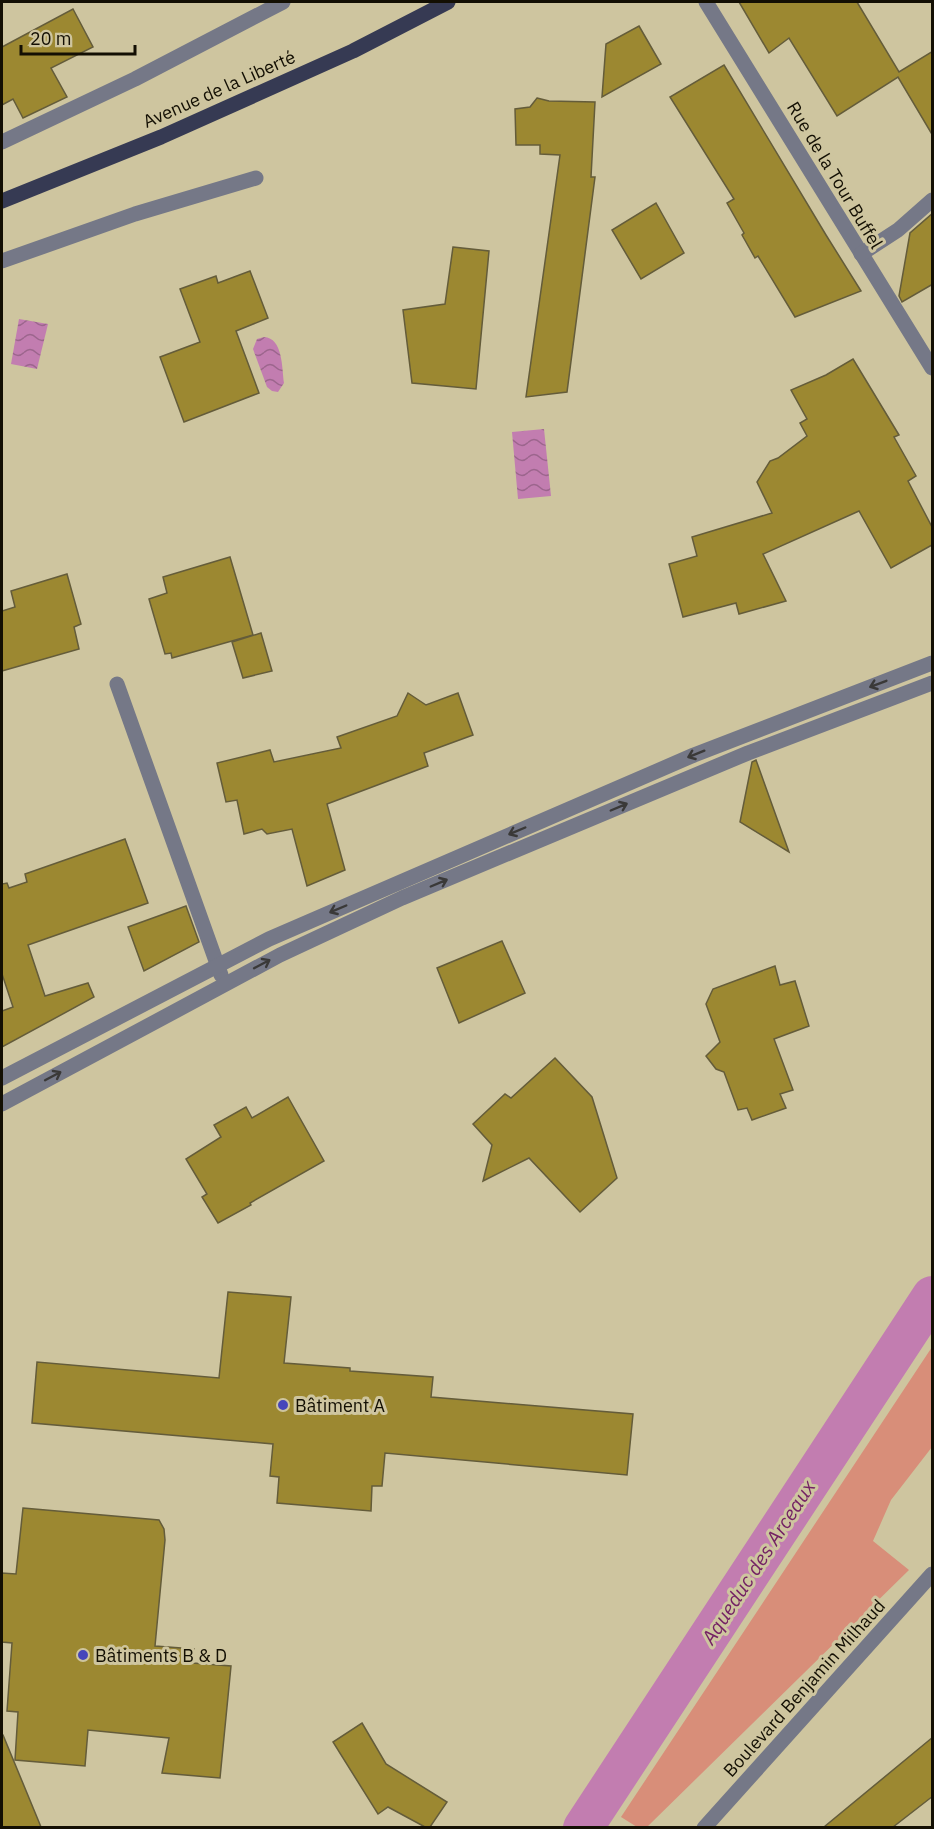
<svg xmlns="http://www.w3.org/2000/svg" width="934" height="1829" font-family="'IBM Plex Sans',sans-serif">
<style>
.green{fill:#d88e79}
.water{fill:url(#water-waves)}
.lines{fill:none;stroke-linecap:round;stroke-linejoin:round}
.canal{stroke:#c27db0;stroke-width:40}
.building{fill:#9c8831;stroke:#645c3a;stroke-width:1.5}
.service{stroke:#757887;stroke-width:15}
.minor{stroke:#757887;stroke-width:15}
.tertiary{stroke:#757887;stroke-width:15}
.primary{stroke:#363a53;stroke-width:15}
.oneway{stroke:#3a3938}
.poi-dot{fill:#4646bb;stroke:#cec59f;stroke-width:2}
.labels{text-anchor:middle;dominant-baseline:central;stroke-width:6;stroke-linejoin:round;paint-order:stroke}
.street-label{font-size:18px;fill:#130f03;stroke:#cec59f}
.poi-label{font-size:18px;fill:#130f03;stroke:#cec59f;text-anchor:start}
.water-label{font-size:20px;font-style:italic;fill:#742264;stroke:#cec59f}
</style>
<defs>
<pattern id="water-waves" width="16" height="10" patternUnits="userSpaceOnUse" patternTransform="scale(1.5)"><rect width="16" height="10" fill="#c27db0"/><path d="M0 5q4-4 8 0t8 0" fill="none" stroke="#9c658d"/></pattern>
</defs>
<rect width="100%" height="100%" fill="#cec59f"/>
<polygon class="green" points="932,1347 932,1447 891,1500 873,1541 909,1570 647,1827 637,1827 621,1817"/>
<g class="water">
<polygon points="19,319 48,324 37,369 11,364"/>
<path d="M264,337C283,338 282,368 284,383L278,392L272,391L267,387L253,349L257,339Z"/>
<polygon points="544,429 551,496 518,499 512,432"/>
</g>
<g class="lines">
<polyline class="canal" points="583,1828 932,1296"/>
</g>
<g class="building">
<polygon points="739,2 857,2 899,72 933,51 933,136 898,77 837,116 789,38 769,53"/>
<polygon points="73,9 93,47 51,68 67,97 23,118 13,99 2,105 2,47"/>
<polygon points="639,26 661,64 602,97 606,44"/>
<polygon points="724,65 826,235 861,291 795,317 758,256 755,258 742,235 744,233 727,203 734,199 670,97"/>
<polygon points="537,98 549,101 595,102 591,177 595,177 567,392 526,397 560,155 540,154 540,145 516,145 515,109 530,107"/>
<polygon points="656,203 684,253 641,279 612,230"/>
<polygon points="933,213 933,284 902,302 899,296 910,233"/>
<polygon points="453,247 489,251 476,389 412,383 403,310 445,304"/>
<polygon points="250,271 268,318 236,331 259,393 184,422 160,357 200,342 180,289 216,276 218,283"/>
<polygon points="853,359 899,435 894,437 916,476 908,481 932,527 932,545 891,568 859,511 763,554 786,601 739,614 736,603 683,617 669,564 697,556 692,537 772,513 757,482 770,461 778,458 807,436 800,423 807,419 791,390 826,375"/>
<polygon points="230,557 253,635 172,658 171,653 165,654 149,599 167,593 163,577"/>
<polygon points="67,574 81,624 74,627 79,649 2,671 2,611 15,607 11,591"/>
<polygon points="261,633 272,671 243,678 232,642"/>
<polygon points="408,693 426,705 458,693 473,735 424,753 428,766 327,804 345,870 307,886 292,829 267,834 262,829 244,834 237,800 226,802 217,763 270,750 274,762 341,748 337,737 397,716"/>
<polygon points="756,760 789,852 740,822 752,762"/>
<polygon points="125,839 148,903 28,945 45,996 88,983 94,997 2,1047 2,1011 13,1007 2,974 2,884 7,883 9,888 27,882 25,874"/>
<polygon points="186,906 199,942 144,971 128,927"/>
<polygon points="502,941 525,993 459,1023 437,968"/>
<polygon points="775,966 780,985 795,981 809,1026 774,1039 793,1090 780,1094 786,1108 752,1120 747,1108 738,1110 724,1072 716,1069 706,1056 720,1042 706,1004 713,989"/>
<polygon points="555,1058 592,1097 617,1178 580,1212 529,1158 483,1181 492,1145 473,1124 505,1094 511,1098"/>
<polygon points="288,1097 324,1161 250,1203 251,1205 218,1223 202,1197 207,1194 186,1159 221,1137 214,1125 246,1107 252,1118"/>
<polygon points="228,1292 291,1297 284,1363 350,1368 350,1371 433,1377 431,1397 633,1414 627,1475 385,1453 382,1486 372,1486 371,1511 277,1503 279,1477 270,1476 273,1444 32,1423 37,1362 219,1378"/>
<polygon points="23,1508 159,1520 164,1529 165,1540 155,1646 194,1649 193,1663 231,1666 220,1778 162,1773 169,1738 88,1730 85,1766 15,1760 18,1712 7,1711 12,1643 2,1642 2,1573 16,1574"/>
<polygon points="362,1723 386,1764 447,1802 430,1827 425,1827 388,1807 378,1814 333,1742"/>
<polygon points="2,1735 3,1735 41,1827 2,1827"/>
<polygon points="933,1737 933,1796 893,1827 824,1827"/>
</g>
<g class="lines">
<g class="service">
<polyline points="117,684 221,975"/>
<polyline points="2,1078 269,939 694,755 932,663"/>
<polyline points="2,1104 280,955 402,898 748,753 932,683"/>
</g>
<g class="minor">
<polyline points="706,2 932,368"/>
<polyline points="2,142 135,79 283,2"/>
<polyline points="861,254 898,230 932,200"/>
<polyline points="2,261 135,214 256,178"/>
</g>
<polyline class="tertiary" points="704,1828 932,1574"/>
<polyline class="primary" points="2,201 161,137 353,51 448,2"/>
</g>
<defs><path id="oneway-shaft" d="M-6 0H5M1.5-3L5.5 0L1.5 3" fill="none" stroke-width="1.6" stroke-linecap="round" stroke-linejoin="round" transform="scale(1.5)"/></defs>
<g class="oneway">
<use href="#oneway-shaft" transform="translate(878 684) rotate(159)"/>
<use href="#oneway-shaft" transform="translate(696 754) rotate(158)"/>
<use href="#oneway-shaft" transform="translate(619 807) rotate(-23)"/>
<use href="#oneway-shaft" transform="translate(517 831) rotate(157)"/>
<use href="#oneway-shaft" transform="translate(439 883) rotate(-23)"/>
<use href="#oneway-shaft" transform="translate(338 909) rotate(157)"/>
<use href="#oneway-shaft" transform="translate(262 964) rotate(-28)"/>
<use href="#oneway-shaft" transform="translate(53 1076) rotate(-28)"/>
</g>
<g class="poi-dot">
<circle cx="283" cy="1405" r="6"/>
<circle cx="83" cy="1655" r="6"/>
</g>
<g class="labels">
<g class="street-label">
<text transform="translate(219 89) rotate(-24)">Avenue de la Liberté</text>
<text transform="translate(835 175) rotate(59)">Rue de la Tour Buffel</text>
<text transform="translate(804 1688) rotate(-48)">Boulevard Benjamin Milhaud</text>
</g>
<g class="poi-label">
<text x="295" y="1405">Bâtiment A</text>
<text x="95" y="1655">Bâtiments B &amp; D</text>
</g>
<g class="water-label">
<text transform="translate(758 1562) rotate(-57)">Aqueduc des Arceaux</text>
</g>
</g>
<rect width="934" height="1829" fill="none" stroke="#130f03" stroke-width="6"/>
<path d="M21 45v9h114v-9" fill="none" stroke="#130f03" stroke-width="3"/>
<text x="30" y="45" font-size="18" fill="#130f03" stroke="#cec59f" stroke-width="4.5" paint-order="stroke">20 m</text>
</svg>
